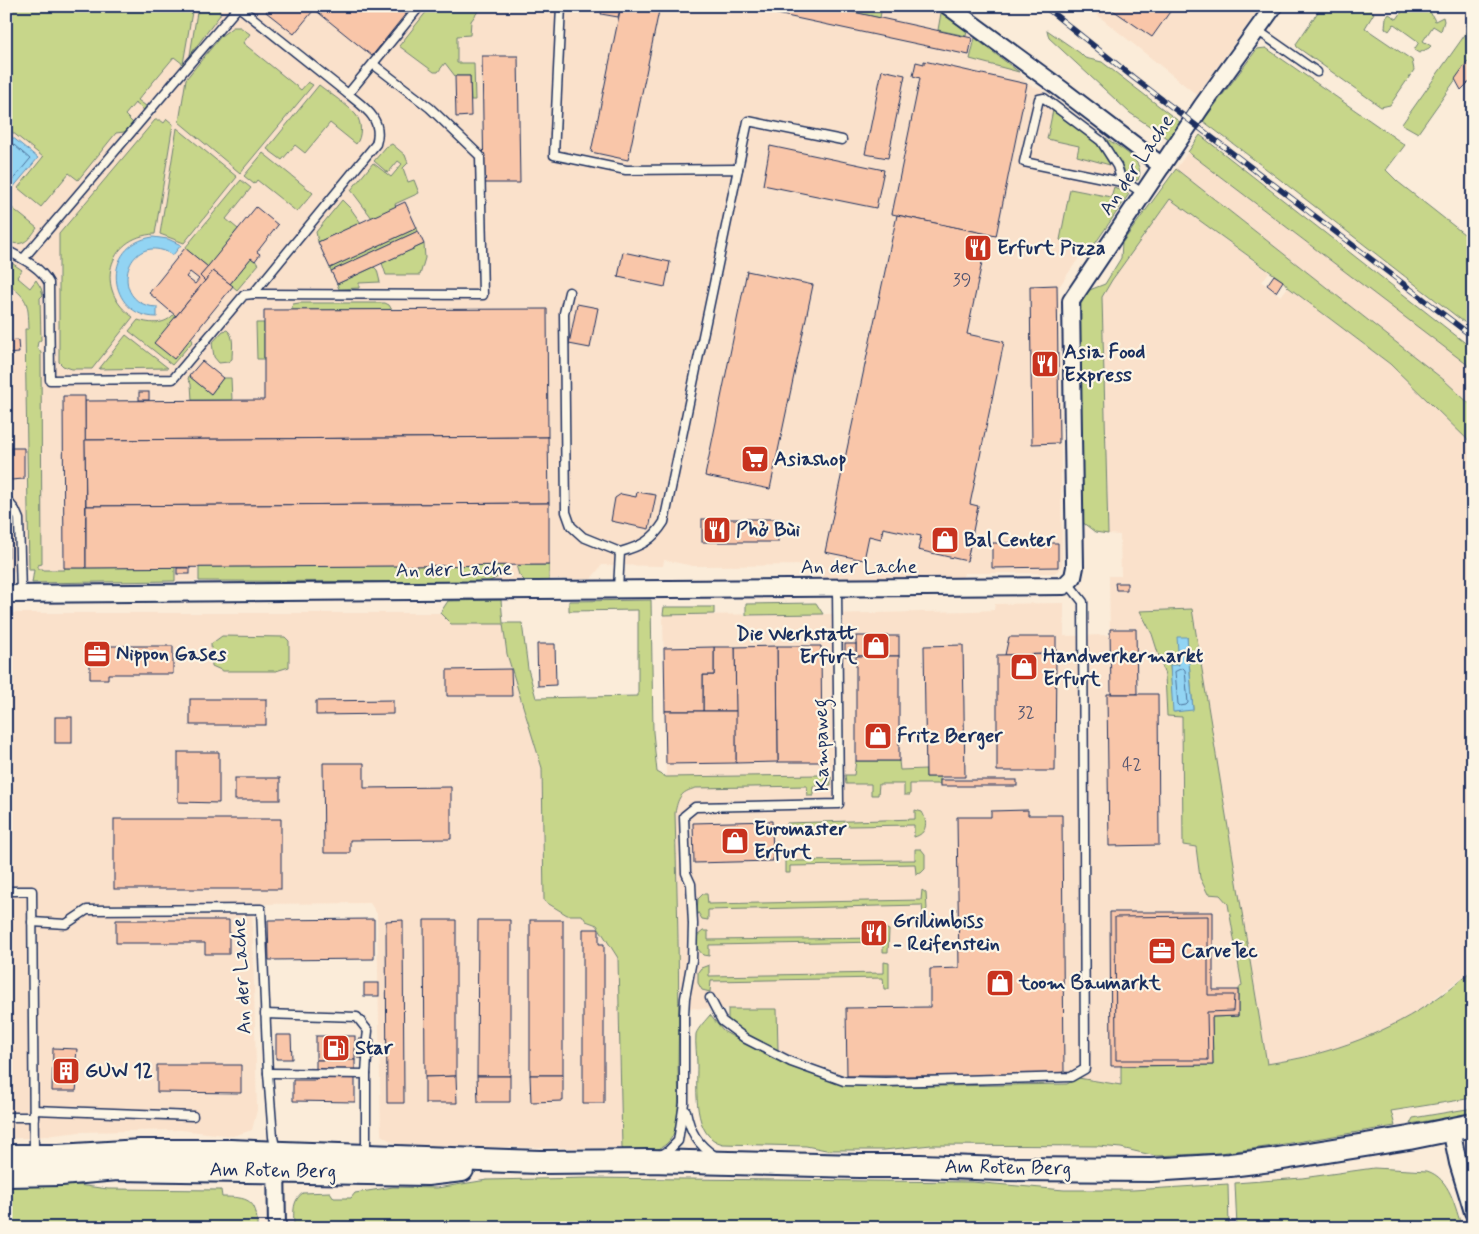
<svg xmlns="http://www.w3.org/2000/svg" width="1479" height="1234" font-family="Mynerve,sans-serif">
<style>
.built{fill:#fae1cb}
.green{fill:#c7d68a;stroke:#718274;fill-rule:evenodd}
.water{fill:#92d4f3;stroke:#6292b7}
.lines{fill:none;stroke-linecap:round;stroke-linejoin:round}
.shore{stroke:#4b719a;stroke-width:1}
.building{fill:#f9c6a9;stroke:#1b2f5e;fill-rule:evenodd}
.lane-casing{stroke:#1b2f5e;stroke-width:11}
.street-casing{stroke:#1b2f5e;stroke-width:20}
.secondary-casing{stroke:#1b2f5e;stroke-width:26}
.lane{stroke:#fcf5e5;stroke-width:8}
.street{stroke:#fcf5e5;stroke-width:16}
.secondary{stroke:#fcf5e5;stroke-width:22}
.rail-casing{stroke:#1b2f5e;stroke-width:5.5}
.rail{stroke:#fcf5e5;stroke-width:4;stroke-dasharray:11;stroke-linecap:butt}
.labels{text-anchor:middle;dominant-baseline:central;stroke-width:4.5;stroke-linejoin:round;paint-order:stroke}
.number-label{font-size:18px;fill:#525571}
.street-label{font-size:20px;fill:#1b2f5e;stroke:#fcf5e5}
.poi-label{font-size:20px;font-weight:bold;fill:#1b2f5e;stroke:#fcf5e5;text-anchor:start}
</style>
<rect width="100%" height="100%" fill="#fbecd9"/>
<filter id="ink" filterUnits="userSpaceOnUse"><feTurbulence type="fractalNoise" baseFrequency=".02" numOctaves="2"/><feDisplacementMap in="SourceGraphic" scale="10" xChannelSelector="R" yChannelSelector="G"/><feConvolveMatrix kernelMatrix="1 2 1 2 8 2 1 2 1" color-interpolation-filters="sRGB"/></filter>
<g filter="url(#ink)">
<g class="built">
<polygon points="6,6 733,6 776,15 779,6 931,6 1019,72 1027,84 1040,89 1129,155 1136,174 1059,287 1062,565 1059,570 1054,573 964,573 963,577 822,580 825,567 818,565 693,566 664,560 663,566 602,565 591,579 550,579 549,583 199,581 35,583 37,565 42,564 40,298 43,295 41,288 36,280 30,288 16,277 22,270 6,259"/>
<polygon points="1086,6 1261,6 1197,95"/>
<polygon points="1188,152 1437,340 1473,369 1473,407 1444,380 1176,169"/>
<polygon points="1170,199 1269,272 1262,282 1281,296 1288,287 1390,364 1473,445 1473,969 1415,1013 1391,1027 1357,1042 1314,1055 1267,1064 1192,609 1141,611 1159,652 1165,675 1167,716 1182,716 1183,845 1196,847 1200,878 1220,895 1228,904 1242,985 1238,990 1238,1016 1213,1065 1121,1066 1122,1085 1064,1076 847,1076 778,1051 741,1031 728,1020 728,1009 680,1008 675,814 666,777 663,615 823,614 973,611 994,610 995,604 1064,603 1064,636 1110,635 1109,576 1121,576 1120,535 1108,534 1102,297 1112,280"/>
<polygon points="6,282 26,301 29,329 25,329 29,570 10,571 10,583 6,583"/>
<polygon points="6,613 440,613 451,624 503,623 507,654 542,768 544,901 567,915 582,915 586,921 597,925 618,958 622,1148 399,1146 381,1135 377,914 370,903 252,904 257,1110 252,1130 233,1136 181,1130 80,1132 27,1138 6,1138"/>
</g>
<g class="green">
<polygon points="6,6 193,6 183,64 174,57 138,100 146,106 144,110 135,103 125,115 133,123 124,132 116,133 78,180 69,173 41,207 18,188 43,157 6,127"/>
<polygon points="198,6 215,6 220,10 220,15 190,55"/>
<polygon points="431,6 482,6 471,21 470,35 457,36 457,63 474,63 475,100 471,100 470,76 455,76 445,63 438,72 434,72 399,46"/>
<polygon points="826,6 882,6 880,18"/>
<polygon points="1322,6 1364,6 1374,13 1365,28 1412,60 1414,70 1390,105 1381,107 1297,47 1296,44"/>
<polygon points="1406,6 1427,6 1435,21 1443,17 1444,21 1441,31 1433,26 1423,41 1431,46 1429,48 1419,53 1414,50 1419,42 1394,24 1389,31 1385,28 1386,18 1389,14 1397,19"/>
<polygon points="941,13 967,31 966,36 938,30"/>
<polygon points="1473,22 1473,55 1418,133 1402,124 1469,29 1466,26"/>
<polygon points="233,27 240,27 250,34 243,43 301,90 308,82 313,85 240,173 179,122 186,79 221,36"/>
<polygon points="1047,30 1080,53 1085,58 1102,62 1181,123 1169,139 1130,113 1049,38"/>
<polygon points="975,38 1019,72 970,59"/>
<path d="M1266,48L1405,145L1386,170L1398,182L1464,234L1473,222V329C1383,260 1294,189 1203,121L1257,49Z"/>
<path d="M319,85C329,93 348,105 356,115C362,122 362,137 356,144L330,123L305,153L295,145L282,160L267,149Z"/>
<polygon points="1053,110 1096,143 1110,165 1077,156 1079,146 1047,139"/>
<path d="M167,119L173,124L155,234C107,236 94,291 133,317L92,369H72L63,366L59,362V234L155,120H160L164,123Z"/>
<polygon points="177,128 237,177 184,243 160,234"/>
<polygon points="1200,135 1473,349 1473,369 1188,152"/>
<path d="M1106,138C1119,148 1147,160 1138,180L1134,181L1125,176L1124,169Z"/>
<polygon points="392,144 405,155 408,163 403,168 408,182 414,180 419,193 395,204 396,207 372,218 351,190 373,163 391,177 402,164 398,161 388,173 374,161 386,147"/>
<polygon points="263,153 313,193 297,212 257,180 254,184 244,176"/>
<polygon points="1176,169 1444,380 1473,407 1473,445 1390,364 1288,287 1283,281 1170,199 1112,280 1102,297 1108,534 1095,532 1082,522 1080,340 1081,304 1087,291 1105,284 1121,258 1122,243"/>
<polygon points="241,180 251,188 226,219 238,229 208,267 185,248"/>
<polygon points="1114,187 1129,194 1088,254 1082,250 1084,246 1060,240 1070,189 1111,197"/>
<polygon points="342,200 351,209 361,223 318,242 316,232"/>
<path d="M6,203L37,228C30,238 25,246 12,243L6,237Z"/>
<polygon points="417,228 418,231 331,271 330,268"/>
<polygon points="424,244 425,258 420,275 386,275 382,263"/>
<polygon points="251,258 259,264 237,290 230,284"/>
<path d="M6,259L22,270L17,277L30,288L36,280L41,288L43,295L40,298L41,340L38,342L37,347L41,353L42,564L38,565V569H43V570H64V568L175,567V581L32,583L34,570H29L25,329H29C28,300 28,300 6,282Z"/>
<polygon points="374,267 377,270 380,282 359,283 359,288 339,289 337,284"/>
<polygon points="299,303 385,303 389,305 392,310 291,310 293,304"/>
<path d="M174,314L193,341L172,365L129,331L138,320C151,324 165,325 174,314Z"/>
<polygon points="256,323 264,323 264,359 257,359"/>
<path d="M227,330C235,336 232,349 232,359L228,362L219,363L214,357L212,343L223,331Z"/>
<polygon points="126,335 168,368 99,369"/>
<polygon points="189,376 211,394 223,378 231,378 232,400 192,400 191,384 188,379"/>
<polygon points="504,565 498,577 488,582 199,581 199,567"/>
<polygon points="516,565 549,565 549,583 525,581 519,575"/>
<path d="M501,600L503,623H522L528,669L536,698L638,696V610L569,611V601L651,600L653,732L657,772L666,777L821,775L831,777V785L813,786V796H808L807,786L696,788C680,792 678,798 675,813C677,897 680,980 678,1064C678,1084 681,1117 673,1135C664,1153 644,1153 627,1155L622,1148L618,958L597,925L586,921L582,915H567L544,901L542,768L507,654L503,624H451L440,613L448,601Z"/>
<polygon points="816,603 823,614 746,615 746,604"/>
<polygon points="664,607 714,607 714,614 663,615"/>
<path d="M1192,609L1267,1064C1283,1061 1300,1059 1316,1054C1375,1038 1428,1011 1473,969V1098L1391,1111L1395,1126L1266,1147L1220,1153L1156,1156L1121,1148L1098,1146L931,1145L884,1150H826L806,1146L723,1144C692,1137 697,1089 697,1065C697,1055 695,1044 696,1034C698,1028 706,1020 710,1015L723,1031L773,1059L842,1084L884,1087L1067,1084L1078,1078L1121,1085V1066L1213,1065L1212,1017L1238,1016V990L1242,985L1228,904L1220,895L1208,894L1200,878L1196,847L1183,845L1182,717L1167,716L1165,675L1152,634L1140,611ZM1187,637L1193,709L1174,712L1170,666L1179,665Z"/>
<polygon points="222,636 285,637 289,641 289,667 276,671 223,671 212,666 211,644"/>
<polygon points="856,761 899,761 900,770 926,769 926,777 940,777 940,784 910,784 910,795 904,795 904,784 879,784 878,795 871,795 871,784 846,784 845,775 854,775"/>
<path d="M915,810L922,812C928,822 927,834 914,837V825L788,827L787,823L915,819Z"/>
<polygon points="915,849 921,849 925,854 925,869 921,873 916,874 915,864 790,866 790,873 785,873 785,852 789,852 790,861 915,860"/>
<polygon points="922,890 926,893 927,909 923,914 922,905 708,910 708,920 702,919 697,911 698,899 703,894 707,894 708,904 921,900"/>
<polygon points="885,928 889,930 888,952 883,952 883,942 709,945 709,956 703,955 697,948 697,936 703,931 708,931 708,940 884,938"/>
<polygon points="884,962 889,963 889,989 884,989 883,978 711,981 710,992 702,990 698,983 698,972 701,968 709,965 709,976 884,973"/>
<polygon points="728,1009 777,1009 778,1050 741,1031 728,1020"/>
<polygon points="1473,1108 1473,1113 1410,1124 1413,1118"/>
<path d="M1374,1168L1427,1171C1450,1178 1455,1207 1462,1228H1237L1235,1183L1302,1178Z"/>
<path d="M588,1178L972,1182L1064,1190H1133L1228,1184L1229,1228H294C294,1215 291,1201 303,1193L330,1192L334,1198H351L355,1193L393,1187L437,1188L487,1180Z"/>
<path d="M6,1183L70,1184L108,1189L221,1190L222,1197C247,1197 258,1199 257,1228H6Z"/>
</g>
<g class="water">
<polygon points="6,132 38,158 6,196"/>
<path d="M153,237L168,239L181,245L173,255C126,227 106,305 157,307V317C107,317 100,244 153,237Z"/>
<polygon points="1177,637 1187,637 1193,710 1173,712 1170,665 1179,665"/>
</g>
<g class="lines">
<g class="shore">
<polyline points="6,138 30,159 6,188"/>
<polygon points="1183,668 1185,670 1188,703 1186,705 1180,706 1178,704 1175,672"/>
</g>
</g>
<g class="building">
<polygon points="270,6 317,6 294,34 266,12"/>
<polygon points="317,6 412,6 372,56 314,9"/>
<polygon points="603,6 621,6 618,17 601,14"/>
<polygon points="621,6 660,6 628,160 591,152"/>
<polygon points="742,6 779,6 777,14"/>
<polygon points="779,6 826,6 972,38 969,55 777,14"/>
<polygon points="1107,6 1174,6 1152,37"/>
<polygon points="482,56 518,56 520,183 484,183"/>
<polygon points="924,61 1027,84 996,236 892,214 920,78 913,76 916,62 924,64"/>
<polygon points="1468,61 1473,70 1473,78 1461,90 1455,79"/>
<polygon points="882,70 905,75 888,158 865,154"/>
<polygon points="455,76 470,76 471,116 456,117"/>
<polygon points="770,146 884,170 876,208 763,185"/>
<polygon points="405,202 417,228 330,268 318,242"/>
<polygon points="256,207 278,225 257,252 260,254 255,261 251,258 230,284 213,271 205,281 200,276"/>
<polygon points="897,215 988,234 967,334 1004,342 970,504 978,506 967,561 918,550 921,536 883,528 881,539 869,536 864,560 825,552"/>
<polygon points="418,231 424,244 337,284 331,271"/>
<path d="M185,248L208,267L200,276L205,281L176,316L149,293ZM190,272L199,279L195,284L186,277Z"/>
<polygon points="623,252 670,262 665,287 618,277"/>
<polygon points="213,271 233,286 174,359 154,343"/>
<polygon points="747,271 813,285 770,489 705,476"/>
<polygon points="1274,275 1283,281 1276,292 1267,285"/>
<polygon points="1057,285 1059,443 1032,444 1030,286"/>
<polygon points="577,304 598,308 590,348 569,344"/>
<polygon points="547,309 548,437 85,440 85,401 264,400 264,310"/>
<polygon points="18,340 19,353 6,354 6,341"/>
<polygon points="202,361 223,378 211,394 189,376"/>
<rect x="139" y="392" width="10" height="8"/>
<polygon points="63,396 85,396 86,568 64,568"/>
<polygon points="548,437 549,503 86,506 85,440"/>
<polygon points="11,448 24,448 24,479 11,480"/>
<polygon points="637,492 656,495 649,529 611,521 615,498 621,494 636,497"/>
<polygon points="549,503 549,565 86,568 86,506"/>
<rect x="6" y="518" width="3" height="39"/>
<rect x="702" y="519" width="76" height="23"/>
<polygon points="992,543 1058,543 1058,567 992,568"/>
<rect x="177" y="568" width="13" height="6"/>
<polygon points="1115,583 1127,583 1127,590 1116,590"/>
<polygon points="1110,629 1136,629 1137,694 1111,694"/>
<rect x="856" y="636" width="43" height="20"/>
<polygon points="1009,637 1056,637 1056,654 1005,655"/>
<polygon points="537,644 555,644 556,685 538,686"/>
<rect x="845" y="644" width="11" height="12"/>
<polygon points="963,645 965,777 926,777 924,646"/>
<polygon points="90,646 173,646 173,674 108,674 108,679 90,679"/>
<polygon points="777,646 821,646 822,762 778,762"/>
<polygon points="777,646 778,762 736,763 735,647"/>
<polygon points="714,647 735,647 736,711 703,711 703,675 714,675"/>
<polygon points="714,647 714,675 703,675 703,711 665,711 664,648"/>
<polygon points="1056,654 1055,771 997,771 997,655"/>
<rect x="856" y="656" width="43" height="105"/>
<polygon points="511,669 512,696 447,696 447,670"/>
<polygon points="1107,694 1158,694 1159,845 1109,846"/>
<rect x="190" y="699" width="76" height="26"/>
<polygon points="393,700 393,714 316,715 316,701"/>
<polygon points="665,711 736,711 736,763 666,764"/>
<rect x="55" y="717" width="17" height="26"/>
<polygon points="178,752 219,752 219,803 178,802"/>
<polygon points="323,763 364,763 364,788 451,787 451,839 350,840 350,853 324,853"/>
<rect x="235" y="778" width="45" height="22"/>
<rect x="940" y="780" width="77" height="6"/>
<polygon points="1028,810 1028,815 1062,815 1064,1076 847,1076 846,1008 930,1007 930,969 959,968 957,817 991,817 991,811"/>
<rect x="114" y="819" width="167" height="70"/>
<polygon points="772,821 773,861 694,863 693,823"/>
<polygon points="1110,912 1213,912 1213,990 1238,990 1238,1016 1212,1017 1213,1065 1111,1066"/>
<polygon points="1208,916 1208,995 1234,995 1233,1011 1207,1012 1208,1060 1116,1060 1115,917"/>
<polygon points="374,919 374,959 269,960 268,920"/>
<polygon points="116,920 229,920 229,954 205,954 205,943 116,943"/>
<polygon points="403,920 404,1103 387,1103 386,921"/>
<polygon points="424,920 456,920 456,1076 425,1077"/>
<polygon points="478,920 510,920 510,1076 477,1076"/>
<rect x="530" y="920" width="33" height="155"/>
<polygon points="583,929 599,929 599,944 604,944 604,1103 583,1103"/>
<polygon points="880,929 881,938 868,938 867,930"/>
<rect x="364" y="983" width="15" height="13"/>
<polygon points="6,1015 7,1015 8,1090 6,1090"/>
<polygon points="276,1035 291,1035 292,1059 276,1059"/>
<rect x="316" y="1036" width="39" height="24"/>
<polygon points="359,1039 374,1039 374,1059 358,1058"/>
<polygon points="53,1048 77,1049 76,1060 80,1060 80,1083 77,1083 76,1091 52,1091"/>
<polygon points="316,1060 355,1060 355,1102 293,1101 293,1080 316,1080"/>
<polygon points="157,1065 241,1065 241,1093 157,1092"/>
<polygon points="530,1075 563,1075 563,1101 531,1102"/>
<polygon points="456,1076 457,1103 425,1103 425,1077"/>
<polygon points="477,1076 510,1076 510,1102 478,1102"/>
</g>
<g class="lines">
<defs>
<g id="lane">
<path d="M561,6L554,155L626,170L738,169L664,522C652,541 641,546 620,552L618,589"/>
<polyline points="239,7 348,94 420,6"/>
<polyline points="1257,30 1317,72"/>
<polyline points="738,169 748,121 842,140"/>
<polyline points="1122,182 1117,166 1101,141 1044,98 1039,99 1024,162 1122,182 1129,184 1144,194"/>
<path d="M6,250C21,258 41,267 49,283L50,380L173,379L244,295L253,294L376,144C384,119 364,107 348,94"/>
<polyline points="23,259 239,6"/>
<polyline points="569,292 564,313 566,512 571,526 583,537 620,552"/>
<polyline points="253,294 483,295 480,156 430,108 373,64"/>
<polyline points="6,499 15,510 19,519 21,594"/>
<polyline points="6,891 32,891 34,1153"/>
<polyline points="32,922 66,924 87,910 261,909 268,1073 273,1137 276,1151"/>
<polyline points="710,998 722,1021 746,1039 791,1062 844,1081 885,1082 1071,1077 1085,1069 1083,602 1068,583"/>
<polyline points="265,1014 357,1017 368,1031 367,1039"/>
<polyline points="268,1073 366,1074 366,1154"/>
<polyline points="366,1074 367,1058"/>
<polyline points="34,1110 193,1116"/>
<path d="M686,1111C690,1132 698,1145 715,1156"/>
<polyline points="6,1117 34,1117"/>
<polyline points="661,1155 668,1151 678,1141 684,1103 684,1015 685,998 692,960 693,924 691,884 686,873 684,816 695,807 839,804 837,588"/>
</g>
<g id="street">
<polyline points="948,6 1061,89 1162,166"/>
<polyline points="6,594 1064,586 1073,577 1075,567 1071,301 1202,106 1274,6"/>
<polyline points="1451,1129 1458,1163 1473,1212"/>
<polyline points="276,1162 277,1228"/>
</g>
<g id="secondary">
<polyline points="6,1156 59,1156 140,1151 230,1151 540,1162 649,1161 859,1166 921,1166 1001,1169 1151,1170 1230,1165 1271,1160 1409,1138 1473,1125"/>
<polyline points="6,1175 61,1174 117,1169 427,1174 462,1170"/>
</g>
</defs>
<use href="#lane" class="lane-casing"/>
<use href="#street" class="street-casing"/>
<use href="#secondary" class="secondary-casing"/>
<use href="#lane" class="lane"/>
<use href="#street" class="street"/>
<use href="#secondary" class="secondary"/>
<defs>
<polyline id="rail" points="1044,6 1134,78 1473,337"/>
</defs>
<use href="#rail" class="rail-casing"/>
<use href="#rail" class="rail"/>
</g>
</g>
<defs>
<symbol id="restaurant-square" viewBox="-11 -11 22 22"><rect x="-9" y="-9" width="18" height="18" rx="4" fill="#c8321e" stroke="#fcf5e5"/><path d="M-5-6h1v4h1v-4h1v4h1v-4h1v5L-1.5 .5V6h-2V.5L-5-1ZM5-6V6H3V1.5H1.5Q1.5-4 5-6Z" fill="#fff"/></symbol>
<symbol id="supermarket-square" viewBox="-11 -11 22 22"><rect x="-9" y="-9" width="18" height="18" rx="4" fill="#c8321e" stroke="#fcf5e5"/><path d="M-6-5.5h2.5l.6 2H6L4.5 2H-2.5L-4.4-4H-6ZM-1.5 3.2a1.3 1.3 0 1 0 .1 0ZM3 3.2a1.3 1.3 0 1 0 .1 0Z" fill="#fff"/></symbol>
<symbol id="shop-square" viewBox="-11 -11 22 22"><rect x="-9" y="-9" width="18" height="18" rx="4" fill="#c8321e" stroke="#fcf5e5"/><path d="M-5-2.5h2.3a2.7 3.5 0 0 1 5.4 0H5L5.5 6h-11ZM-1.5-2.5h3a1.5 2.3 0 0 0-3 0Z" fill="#fff"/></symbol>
<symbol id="office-square" viewBox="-11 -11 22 22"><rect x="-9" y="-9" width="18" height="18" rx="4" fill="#c8321e" stroke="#fcf5e5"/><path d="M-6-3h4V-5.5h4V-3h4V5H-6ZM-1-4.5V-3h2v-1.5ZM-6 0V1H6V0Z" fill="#fff"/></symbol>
<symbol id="fuel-square" viewBox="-11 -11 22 22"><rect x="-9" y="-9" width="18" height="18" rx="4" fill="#c8321e" stroke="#fcf5e5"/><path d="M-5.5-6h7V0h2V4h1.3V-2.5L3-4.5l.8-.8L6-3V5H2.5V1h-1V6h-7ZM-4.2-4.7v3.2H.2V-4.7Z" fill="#fff"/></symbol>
<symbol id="building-square" viewBox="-11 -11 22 22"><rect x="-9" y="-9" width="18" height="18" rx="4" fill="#c8321e" stroke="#fcf5e5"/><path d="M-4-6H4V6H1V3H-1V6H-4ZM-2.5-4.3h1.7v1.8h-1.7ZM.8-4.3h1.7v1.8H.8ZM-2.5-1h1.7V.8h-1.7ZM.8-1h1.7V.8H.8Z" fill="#fff"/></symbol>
</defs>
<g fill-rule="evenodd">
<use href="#restaurant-square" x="962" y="232" width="32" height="32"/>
<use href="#restaurant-square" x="1029" y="348" width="32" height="32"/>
<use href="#supermarket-square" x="739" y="443" width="32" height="32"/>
<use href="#restaurant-square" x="701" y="514" width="32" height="32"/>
<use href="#shop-square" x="929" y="524" width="32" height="32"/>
<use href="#shop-square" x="860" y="630" width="32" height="32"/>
<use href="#office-square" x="81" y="638" width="32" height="32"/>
<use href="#shop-square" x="1008" y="651" width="32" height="32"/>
<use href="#shop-square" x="862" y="720" width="32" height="32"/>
<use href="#shop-square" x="719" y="825" width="32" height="32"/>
<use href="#restaurant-square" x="858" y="917" width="32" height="32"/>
<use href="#office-square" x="1146" y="935" width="32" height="32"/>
<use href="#shop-square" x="984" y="967" width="32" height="32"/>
<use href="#fuel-square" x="320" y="1032" width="32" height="32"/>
<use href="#building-square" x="50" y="1055" width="32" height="32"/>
</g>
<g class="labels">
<g class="number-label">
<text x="962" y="280">39</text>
<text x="1026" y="713">32</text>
<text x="1132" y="765">42</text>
</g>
<g class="street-label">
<text transform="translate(1137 165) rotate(-56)">An der Lache</text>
<text x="859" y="567">An der Lache</text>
<text transform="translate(454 570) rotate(-1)">An der Lache</text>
<text transform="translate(822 745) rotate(-91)">Kampaweg</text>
<text transform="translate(242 976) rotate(-93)">An der Lache</text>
<text transform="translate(1008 1168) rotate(1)">Am Roten Berg</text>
<text transform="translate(273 1171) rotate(1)">Am Roten Berg</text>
</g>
<g class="poi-label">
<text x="997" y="248">Erfurt Pizza</text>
<text x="1064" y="352">Asia Food<tspan x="1064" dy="23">Express</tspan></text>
<text x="774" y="459">Asiashop</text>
<text x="736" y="530">Phở Bùi</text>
<text x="964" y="540">Bal Center</text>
<text x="857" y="634" text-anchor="end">Die Werkstatt<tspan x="857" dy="23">Erfurt</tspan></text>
<text x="116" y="654">Nippon Gases</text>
<text x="1043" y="656">Handwerkermarkt<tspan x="1043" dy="23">Erfurt</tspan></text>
<text x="897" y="736">Fritz Berger</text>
<text x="754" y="829">Euromaster<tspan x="754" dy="23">Erfurt</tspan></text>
<text x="893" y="921">Grillimbiss<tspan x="893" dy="23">- Reifenstein</tspan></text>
<text x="1181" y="951">CarveTec</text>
<text x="1019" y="983">toom Baumarkt</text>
<text x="355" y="1048">Star</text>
<text x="85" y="1071">GUW 12</text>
</g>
</g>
<rect width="1479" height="1234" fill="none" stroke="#fcf5e5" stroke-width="25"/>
<rect x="12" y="12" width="1454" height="1209" fill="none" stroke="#1b2f5e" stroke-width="2" filter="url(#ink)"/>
</svg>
